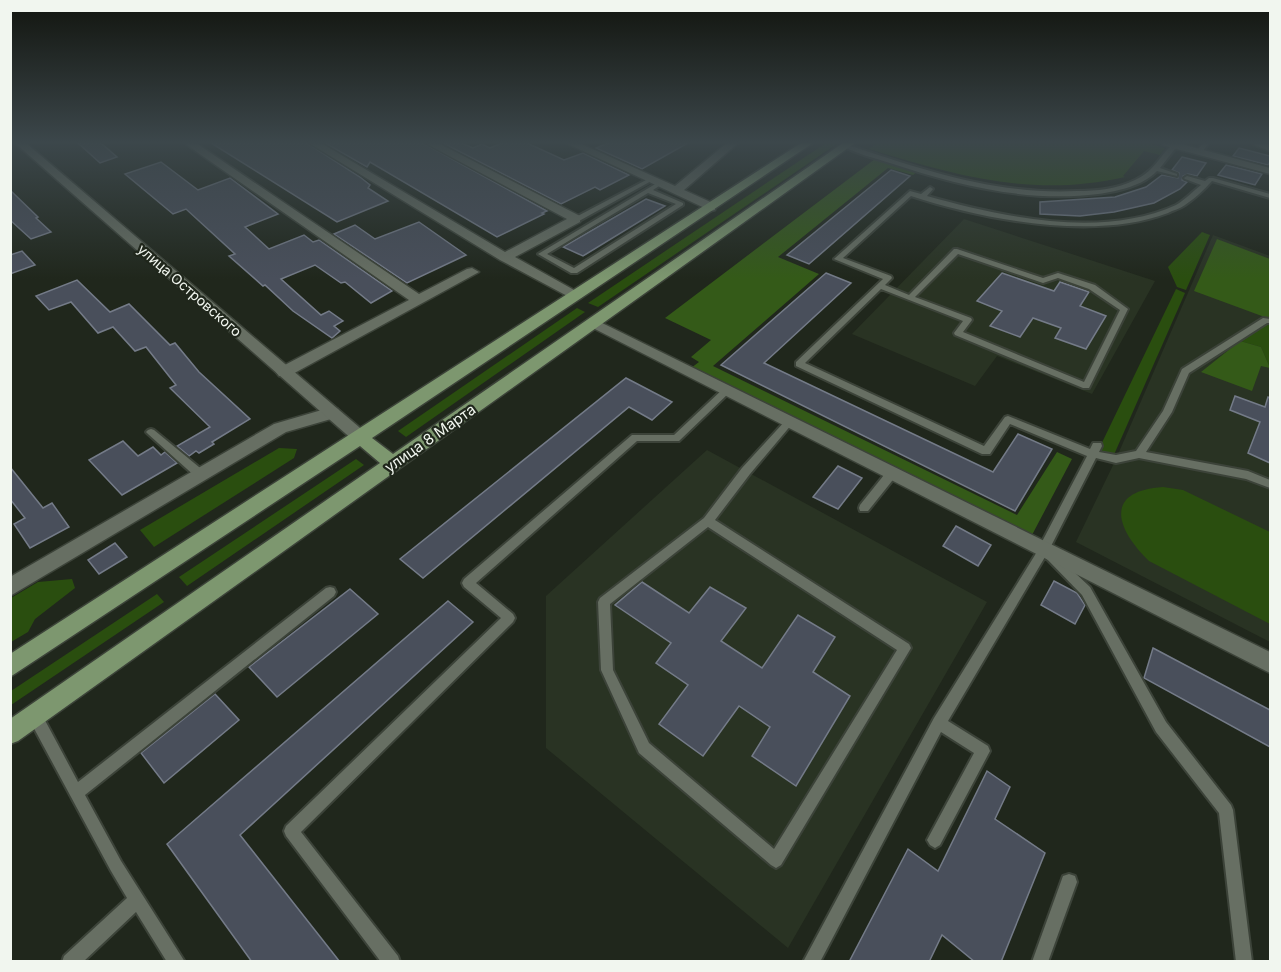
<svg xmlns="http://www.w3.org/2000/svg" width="1281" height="972" font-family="Inter,sans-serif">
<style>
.built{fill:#293323}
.green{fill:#2a4e0f}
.forest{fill:#345a18}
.building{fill:#494f5b;stroke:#747b88;stroke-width:1.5}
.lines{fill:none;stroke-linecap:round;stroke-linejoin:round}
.service-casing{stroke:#3c4339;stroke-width:4}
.minor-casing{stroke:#3c4339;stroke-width:3}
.tertiary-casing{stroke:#3c4339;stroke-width:3}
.primary-casing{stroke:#3c4339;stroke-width:3}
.service{fill:#676f63;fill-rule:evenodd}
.minor{fill:#676f63;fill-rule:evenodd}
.tertiary{fill:#676f63;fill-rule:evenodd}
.primary{fill:#7d976f;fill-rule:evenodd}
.labels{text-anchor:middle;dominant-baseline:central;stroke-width:4.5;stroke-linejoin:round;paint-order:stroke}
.far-street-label{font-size:14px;fill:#f1f6ef;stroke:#20271c}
.street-label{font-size:15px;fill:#f1f6ef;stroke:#20271c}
</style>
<rect width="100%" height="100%" fill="#20271c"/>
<g class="built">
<polygon points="964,219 1155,281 1092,394 997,356 975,386 852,334"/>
<polygon points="1213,235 1270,256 1270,642 1076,542 1116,459"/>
<polygon points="707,450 987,602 788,948 546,748 546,596"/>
</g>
<g class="green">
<polygon points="826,143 838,143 598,307 588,303"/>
<path d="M877,143H1148L1165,148L1160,155L1144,151L1123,176L1125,177C1033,198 957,176 869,149Z"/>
<polygon points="1202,232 1210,235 1186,290 1177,287 1168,267"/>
<polygon points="1176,289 1185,293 1113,457 1097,453"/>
<polygon points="577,308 585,312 406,437 398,431"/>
<polygon points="1268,322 1270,323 1270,368 1261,347 1240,341"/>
<polygon points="279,448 297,449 294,458 154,547 140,530"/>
<polygon points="356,459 364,465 187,586 179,577"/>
<path d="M1163,487L1183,490L1270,532V624L1149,561C1116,529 1103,491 1163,487Z"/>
<polygon points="72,579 75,588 35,619 28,632 11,642 11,598 38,582"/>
<polygon points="157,594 164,602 11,705 11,691"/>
</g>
<g class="forest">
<polygon points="875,159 917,172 913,175 888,168 778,257 819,274 713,366 1017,515 1057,452 1072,459 1032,535 691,368 699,362 691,357 711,340 665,318"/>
<polygon points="1217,239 1270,259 1270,319 1194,291"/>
<polygon points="1240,341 1261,347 1270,368 1261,366 1252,391 1201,372"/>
</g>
<g class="building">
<polygon points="78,143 101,143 117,157 100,163"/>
<polygon points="211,143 307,143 360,177 370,185 368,188 388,201 337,222"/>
<polygon points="325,143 423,143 547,211 542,213 544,214 497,237 370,162 367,167"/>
<polygon points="443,143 462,143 473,148 482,144 490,148 502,143 527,143 564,160 583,153 629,175 600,190 595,187 561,204"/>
<polygon points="608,143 688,143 642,169 596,148"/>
<polygon points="1239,148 1270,156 1270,162 1268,165 1233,156"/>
<polygon points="1182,157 1206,163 1197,176 1188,174 1183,176 1182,180 1187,182 1180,189 1154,203 1114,212 1080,216 1040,214 1040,202 1115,197 1146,187 1162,175 1178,178 1179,173 1172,170"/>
<polygon points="161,162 198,190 230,178 278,214 245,227 269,249 304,235 313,242 319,240 392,291 371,303 345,282 341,283 315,265 281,279 321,315 329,311 343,321 334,326 340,331 332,338 293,311 265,285 263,286 229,256 235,254 186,209 173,214 125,174"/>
<polygon points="1226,165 1262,174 1255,185 1218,175"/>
<polygon points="891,170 910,176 809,264 787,255"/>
<polygon points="10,190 38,217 36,218 51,232 31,239 10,220"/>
<polygon points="646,199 665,206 583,256 563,247"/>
<polygon points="419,222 466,255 407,283 334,234 355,225 375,239"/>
<polygon points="22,251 35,265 10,274 10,255"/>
<polygon points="826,273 851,283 764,363 993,472 1018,434 1052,449 1015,511 721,365"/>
<polygon points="1002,273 1054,291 1060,282 1089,292 1080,306 1106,316 1086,349 1055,338 1061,328 1033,318 1020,337 990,326 1002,311 977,301"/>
<polygon points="77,280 110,312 129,304 170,345 175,343 199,372 250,419 212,442 214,444 199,453 196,451 189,456 177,446 210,427 170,388 176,385 146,347 135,351 113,327 98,333 71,302 49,310 36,296"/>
<polygon points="626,378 672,402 652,420 629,407 423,578 400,559"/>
<polygon points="1235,396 1265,407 1268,397 1270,398 1270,463 1248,453 1260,422 1230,410"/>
<polygon points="123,441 138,456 153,447 161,455 165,452 177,463 122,495 89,460"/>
<polygon points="838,466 862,478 838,509 813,497"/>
<polygon points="10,467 43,508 52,503 69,527 30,548 14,524 25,518 10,499"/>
<polygon points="956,526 991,545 978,566 943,546"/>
<polygon points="115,543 127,557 99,574 88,560"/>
<polygon points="1054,581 1077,593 1085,605 1075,624 1041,605"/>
<polygon points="642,582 689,613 710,587 746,608 721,641 762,668 798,615 835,637 813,672 850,696 796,786 752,756 770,727 739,706 703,756 659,724 688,685 656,663 671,643 615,605"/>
<polygon points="350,589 378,614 277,697 249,667"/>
<polygon points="448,601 473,622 240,835 340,962 252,962 167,844"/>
<polygon points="1153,648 1270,710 1270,747 1144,678"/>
<polygon points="215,694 239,720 164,783 141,753"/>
<polygon points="987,771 1010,787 995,819 1045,853 1001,962 975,962 942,935 929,962 849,962 908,849 938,871"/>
</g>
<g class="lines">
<defs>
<g id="service">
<path d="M1175,143L1178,145L1160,168L1177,174V176L1157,171C1142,186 1119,191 1098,194C1027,203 957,185 890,163C875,158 856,154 843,146L848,145C923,170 997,195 1077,191C1097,191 1117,189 1135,180C1157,170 1160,153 1175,143Z"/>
<polygon points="1203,143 1209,143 1201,153 1197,153 1196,152"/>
<path d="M1187,176L1205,181L1209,178H1213L1270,194V198L1212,181C1204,190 1194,199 1185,205C1180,209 1173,210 1168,213C1095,241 984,220 911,196L843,258L891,276L892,278L885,285L909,295L954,249H957L1043,278L1058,273L1095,285L1128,309L1089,388H1083L955,335L954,333L963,321L881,289L805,363L984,446L1005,417L1008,416L1090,449L1093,443H1101L1102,446L1099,452L1116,455L1136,451L1163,411L1182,369L1263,318L1270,319V323H1267L1189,373L1172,412L1146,452L1248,471L1270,480V488L1246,479L1139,458L1116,463L1096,458L1048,552L1054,553L1090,587L1166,722L1231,805L1233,810L1252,962H1236L1219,813L1156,732L1082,595L1045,557L948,721L988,746L990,751L940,845L935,848L930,845L927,840L974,753L941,732L820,962H803L934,718L1035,555L1087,456L1010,424L990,454H982L796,366V362L883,279L834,259L910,191L921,194L930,187L933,189L927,196C1003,217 1101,239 1176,205C1185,200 1193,191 1201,185L1185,179L1184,178ZM958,254L1043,283L1058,278L1089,289L1120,310L1084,382L963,332L972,320L971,318L915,297Z"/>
<polygon points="648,179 653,180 579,221 572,219"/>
<path d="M657,183L662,184L653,190L683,203V205L577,273H571L538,254ZM648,193L676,204L574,268L547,254Z"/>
<polygon points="727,387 730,388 732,390 730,392 679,441 637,441 476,583 513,614 515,618 513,622 301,832 398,956 400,962 381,962 286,836 284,831 286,826 501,618 464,587 462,583 464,579 632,435 674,435 724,388"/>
<path d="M789,419L792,420L794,422L792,424L750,474L715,520L909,644L911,648L781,865L776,868L771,865L639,753L601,670L598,602L600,598L704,518L742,468L786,420ZM708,527L897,650L774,849L649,743L613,670L610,604Z"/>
<polygon points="151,429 154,430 205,472 206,475 205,478 197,478 148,434 146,432 148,430"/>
<polygon points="892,469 897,473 896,476 868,511 860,511 859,508 860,505 888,470"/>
<polygon points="330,587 334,588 336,592 334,596 85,795 121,861 185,962 167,962 136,912 83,962 62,962 64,956 127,898 111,871 30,721 28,716 30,711 35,709 40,711 78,782 326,588"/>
<polygon points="1069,874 1075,876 1077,882 1048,962 1032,962 1063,876"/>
</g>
<g id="minor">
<polygon points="184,143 196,143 419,294 467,269 472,268 479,272 289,376 279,376 276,372 279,368 409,300"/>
<polygon points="309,143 321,143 505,252 567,219 425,143 438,143 580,216 580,222 515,257 583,295 581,298 571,298 500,260"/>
<polygon points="566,143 579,143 675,186 727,143 738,143 684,190 715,204 715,210 711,211"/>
<polygon points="1161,143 1178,143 1270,168 1270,174 1162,145"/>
<polygon points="1253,143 1270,144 1270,151 1254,145"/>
<polygon points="594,319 1270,652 1270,673 589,326 587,323 589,320"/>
<polygon points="332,407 338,409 340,413 338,417 286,432 10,596 10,577 274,424"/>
</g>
<polygon id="tertiary" points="15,143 26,143 366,433 368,437 366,441 354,441"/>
<polygon id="primary" points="801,143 813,143 372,438 393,454 843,143 855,143 18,741 10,744 10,719 380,463 360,446 10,677 10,654"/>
</defs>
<use href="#service" class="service-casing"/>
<use href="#minor" class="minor-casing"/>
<use href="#tertiary" class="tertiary-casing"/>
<use href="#primary" class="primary-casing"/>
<use href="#service" class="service"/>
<use href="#minor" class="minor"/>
<use href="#tertiary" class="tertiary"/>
<use href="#primary" class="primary"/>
</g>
<linearGradient id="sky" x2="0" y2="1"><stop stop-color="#12150f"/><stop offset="0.51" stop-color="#3c474b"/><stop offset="1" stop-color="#3c474b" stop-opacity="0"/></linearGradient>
<rect width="1281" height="279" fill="url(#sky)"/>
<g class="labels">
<g class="far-street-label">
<text transform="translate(190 290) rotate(41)">улица Островского</text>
</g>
<g class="street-label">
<text transform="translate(430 438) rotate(-35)">улица 8 Марта</text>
</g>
</g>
<rect width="1281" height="972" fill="none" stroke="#f1f6ef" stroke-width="24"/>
</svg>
